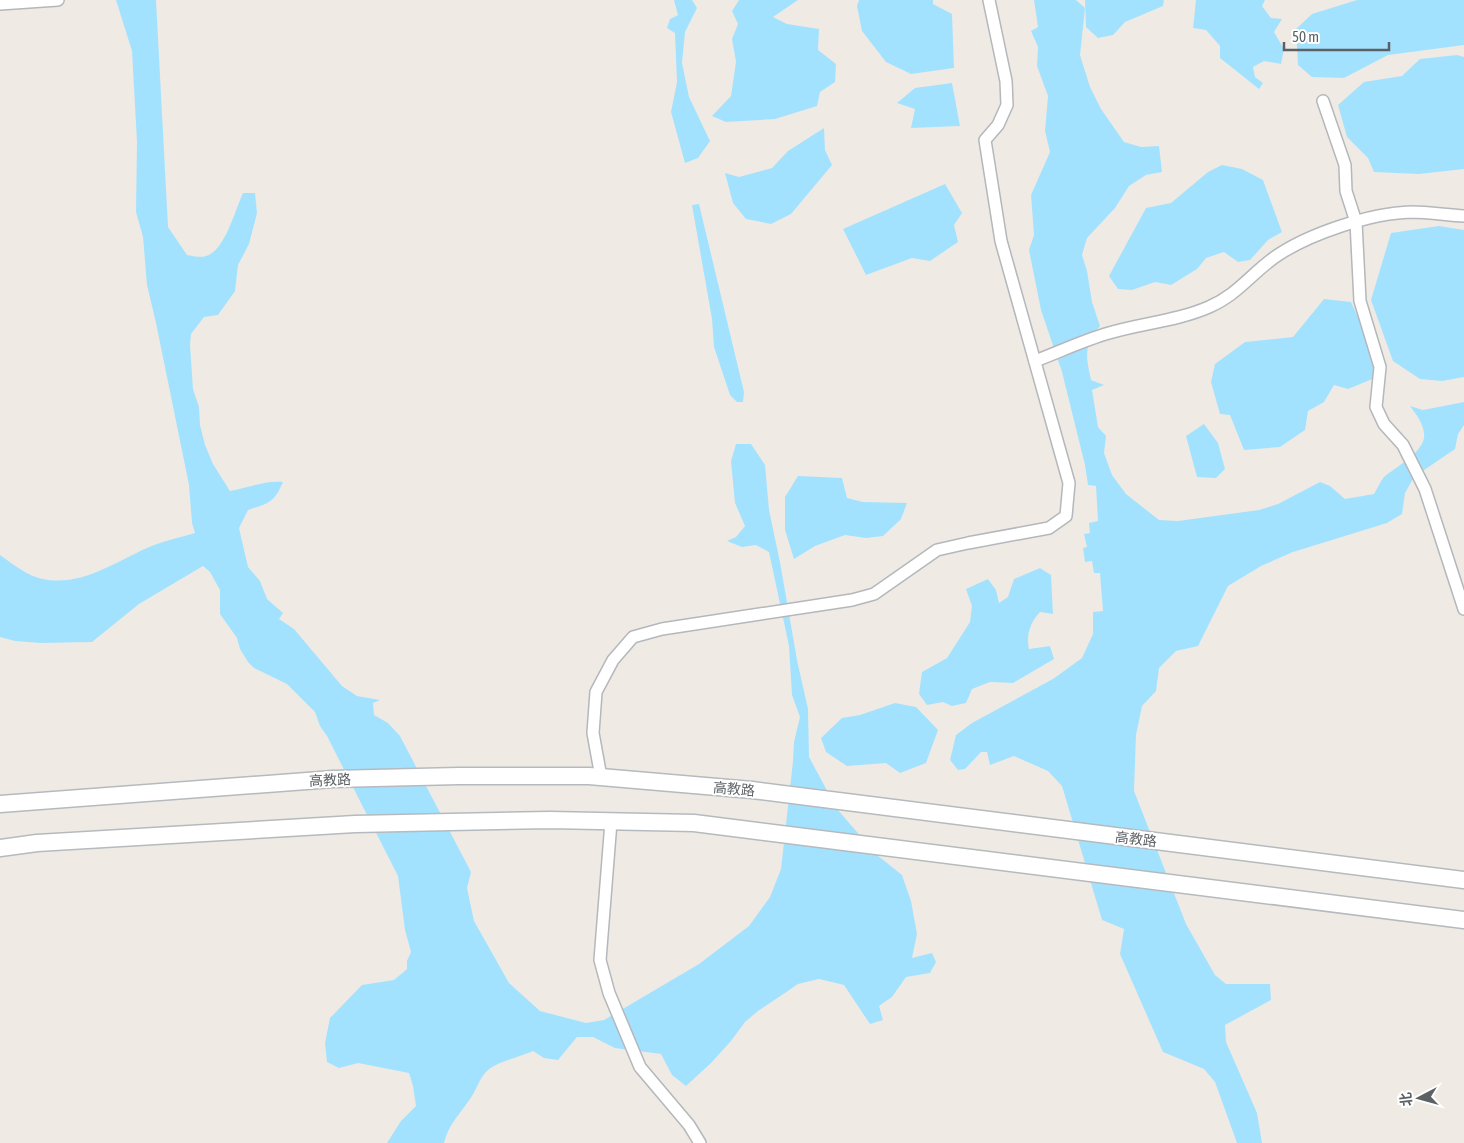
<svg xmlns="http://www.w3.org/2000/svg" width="1464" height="1143" font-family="'Asap Condensed','Noto Sans SC',sans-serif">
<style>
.water{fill:#a3e2ff}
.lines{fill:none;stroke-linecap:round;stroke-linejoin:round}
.minor-casing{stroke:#b4b7bb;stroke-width:14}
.secondary-casing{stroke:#b5babe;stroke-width:19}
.minor{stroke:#fff;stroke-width:11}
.secondary{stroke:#fff;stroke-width:16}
.labels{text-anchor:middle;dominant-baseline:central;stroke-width:4;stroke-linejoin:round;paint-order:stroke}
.street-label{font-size:14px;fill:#5c6165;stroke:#fff}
</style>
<rect width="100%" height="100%" fill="#efebe4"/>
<g class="water">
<path d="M116,0H156L168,227L187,255C193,256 201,258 206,256C225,251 235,210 243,193H255L257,213L249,244L238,265L235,291L218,315L204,317L191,334L190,345L193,389L199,407L200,425L205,445L213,464L230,491C248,488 265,480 283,482C274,503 269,503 248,510L239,528L248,567L260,581L267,599L283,613L279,619L294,629L342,686L357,696L380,700L373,703L374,715L388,723L400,736L471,872L467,888L474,921L509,983L540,1011L586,1023L604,1020L699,964L749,926L770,897L781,869L793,761L794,742L800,717L792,695L789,646L769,552L756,545L742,547L727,541L736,537L745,526L735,503L731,461L736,444H751L765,465L769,510L780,562L797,660L808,709L809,757L837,809L877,855L902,875L911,901L917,934L912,958L932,953L936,962L930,973L906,977L892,997L879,1006L883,1020L870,1024L844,985L819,979L798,984L785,993L758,1011L745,1022L731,1041L711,1063L686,1086L672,1075L661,1054L615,1048L593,1037H577L558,1060L544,1058L533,1051C520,1057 495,1062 486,1072C480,1078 477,1088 472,1096C462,1112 448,1124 444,1143H387L401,1121L416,1106L413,1086L409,1073L358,1063L339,1068L327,1062L325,1043L330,1018L362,985L394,980L407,969V961L411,952L405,930L398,876L327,736L320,726L315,712L287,684L254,668L248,662L240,649L237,638L220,614V590L210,572L203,566L139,604L92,642L41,643L15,641L0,637V555C13,564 27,576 43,579C81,587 115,562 147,548C162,541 179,538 195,533L192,523L189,485L156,323L147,285L143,237L136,212L137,142L132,51Z"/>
<polygon points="674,0 692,0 697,8 685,32 682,63 689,97 710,141 698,158 685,163 671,112 677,82 675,33 667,28 670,19 678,15"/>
<polygon points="739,0 798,0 773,17 787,24 819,29 818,50 836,64 835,82 820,92 817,106 775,119 726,122 712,116 731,96 736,62 732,39 738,24 732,11"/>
<polygon points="859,0 933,0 933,4 952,14 954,68 911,74 886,62 862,31 857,6"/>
<path d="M1034,0H1076L1085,8L1080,55L1090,87L1101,109L1124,142L1141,147L1159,146L1162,172L1146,175L1129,186L1115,208L1087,238L1082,255L1087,271L1092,302L1100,326C1083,346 1086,356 1091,380L1104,385L1092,390L1098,427L1106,436L1104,453L1112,475L1126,494L1159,520L1178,521L1259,510L1278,504L1320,482L1330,486L1345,499L1374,494C1377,489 1380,482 1384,477C1395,467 1427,451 1424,433C1423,423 1416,414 1410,406L1423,410L1464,402V425L1458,434L1455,449L1414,477L1405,493L1402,514L1387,523L1293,552L1261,566L1228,586L1198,646L1176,651L1159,668L1156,691L1142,706L1136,735L1134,791L1186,924L1215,975L1226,984H1270L1271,1000L1225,1025L1226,1042L1257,1113L1262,1143H1237L1215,1082L1204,1069L1163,1052L1120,954L1124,929L1102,920L1062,786L1048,771L1014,756L990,765L987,752H981L965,769L958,770L950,760L956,735L972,723L1053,679L1082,658L1093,634V612L1103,611L1100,573H1094L1092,561L1085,562L1083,548L1087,547L1084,534L1090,533L1089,523L1098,521L1096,486L1088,485L1085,465L1062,372L1041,310L1029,250L1034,235L1031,195L1050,152L1045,131L1048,96L1037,66L1038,47L1031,31L1038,27Z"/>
<polygon points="1085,0 1164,0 1163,6 1125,22 1113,35 1098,38 1086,27"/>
<polygon points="1196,0 1265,0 1262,6 1271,18 1282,19 1274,32 1284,49 1281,64 1264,61 1253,67 1255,77 1263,83 1259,89 1220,58 1220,46 1206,30 1193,28"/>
<polygon points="1357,0 1464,0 1464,45 1388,55 1344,78 1312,77 1298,65 1296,29 1312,14"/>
<polygon points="1457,55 1464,57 1464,169 1419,174 1374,172 1368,158 1347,137 1338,105 1364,82 1402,76 1420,59"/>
<polygon points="952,83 960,126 911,128 915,109 897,103 915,88"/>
<polygon points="824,128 825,150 832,165 791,214 771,224 746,219 733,203 725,173 739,177 772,168 788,151"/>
<polygon points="1222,165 1242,169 1263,180 1282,232 1268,240 1250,260 1238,262 1224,252 1206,258 1197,269 1171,285 1155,282 1132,290 1118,289 1109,276 1146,208 1171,203 1208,172"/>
<polygon points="945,184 962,213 954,225 958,242 930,261 912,258 866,275 843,229"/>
<polygon points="699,204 744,392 743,402 737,402 730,395 714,347 712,319 692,205"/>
<polygon points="1439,226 1464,230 1464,377 1442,381 1420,379 1393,361 1371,300 1391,233"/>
<polygon points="1324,299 1351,302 1370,343 1375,378 1348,389 1334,385 1324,402 1308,411 1305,430 1280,447 1244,450 1230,415 1220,414 1211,382 1215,364 1245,342 1293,337"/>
<polygon points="1204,424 1218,443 1225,469 1216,478 1197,477 1186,436"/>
<polygon points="798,476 842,478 847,498 863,502 907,503 901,519 883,536 866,538 845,535 815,546 794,559 785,530 785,497"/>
<path d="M1040,568L1051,575L1053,614L1040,612C1030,623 1026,635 1029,649L1050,646L1054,659L1013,683L990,682L972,689L966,703L952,706L943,702L927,705L919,694L922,672L947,658L970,622L972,606L966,589L988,579L996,590L999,603L1008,597L1014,579Z"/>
<polygon points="895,703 916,707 938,730 926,763 900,773 886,763 847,766 826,752 821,738 842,718 860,715"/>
</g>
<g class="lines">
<defs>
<g id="minor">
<polyline points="0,4 58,0"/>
<polyline points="1323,101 1345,165 1346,191 1356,222 1360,301 1380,367 1376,407 1384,424 1403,445 1425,489 1464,609"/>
<path d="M1035,361C1059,352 1084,340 1109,333C1142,323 1177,321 1209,307C1237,295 1251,274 1275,257C1308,234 1371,213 1411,212C1428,212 1447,215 1464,216"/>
<polyline points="601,777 593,733 596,692 613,660 633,637 662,629 852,600 874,594 937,550 968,543 1049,528 1066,516 1069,483 1001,241 985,140 998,125 1007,105 1006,81 989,0"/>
<polyline points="611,822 600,960 609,993 640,1067 689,1125 700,1143"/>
</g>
<g id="secondary">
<polyline points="0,804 333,779 459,776 589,776 752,790 1464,880"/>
<polyline points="0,848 37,843 355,824 550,820 694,823 1464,920"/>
</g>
</defs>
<use href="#minor" class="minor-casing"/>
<use href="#secondary" class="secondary-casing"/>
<use href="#minor" class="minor"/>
<use href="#secondary" class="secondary"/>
</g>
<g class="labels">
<g class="street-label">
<text transform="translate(330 780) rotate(-3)">高教路</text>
<text transform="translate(734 789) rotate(5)">高教路</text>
<text transform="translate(1136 839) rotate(7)">高教路</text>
</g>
</g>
<g transform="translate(1419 1098) rotate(264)" stroke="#ffffff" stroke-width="4" paint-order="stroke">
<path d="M0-4L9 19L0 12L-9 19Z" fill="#5c6165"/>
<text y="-8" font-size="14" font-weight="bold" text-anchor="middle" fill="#5c6165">北</text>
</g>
<path d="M1284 42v8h105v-8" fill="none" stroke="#5c6165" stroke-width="2.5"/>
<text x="1292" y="42" font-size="15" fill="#5c6165" stroke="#ffffff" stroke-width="4" paint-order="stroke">50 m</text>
</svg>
